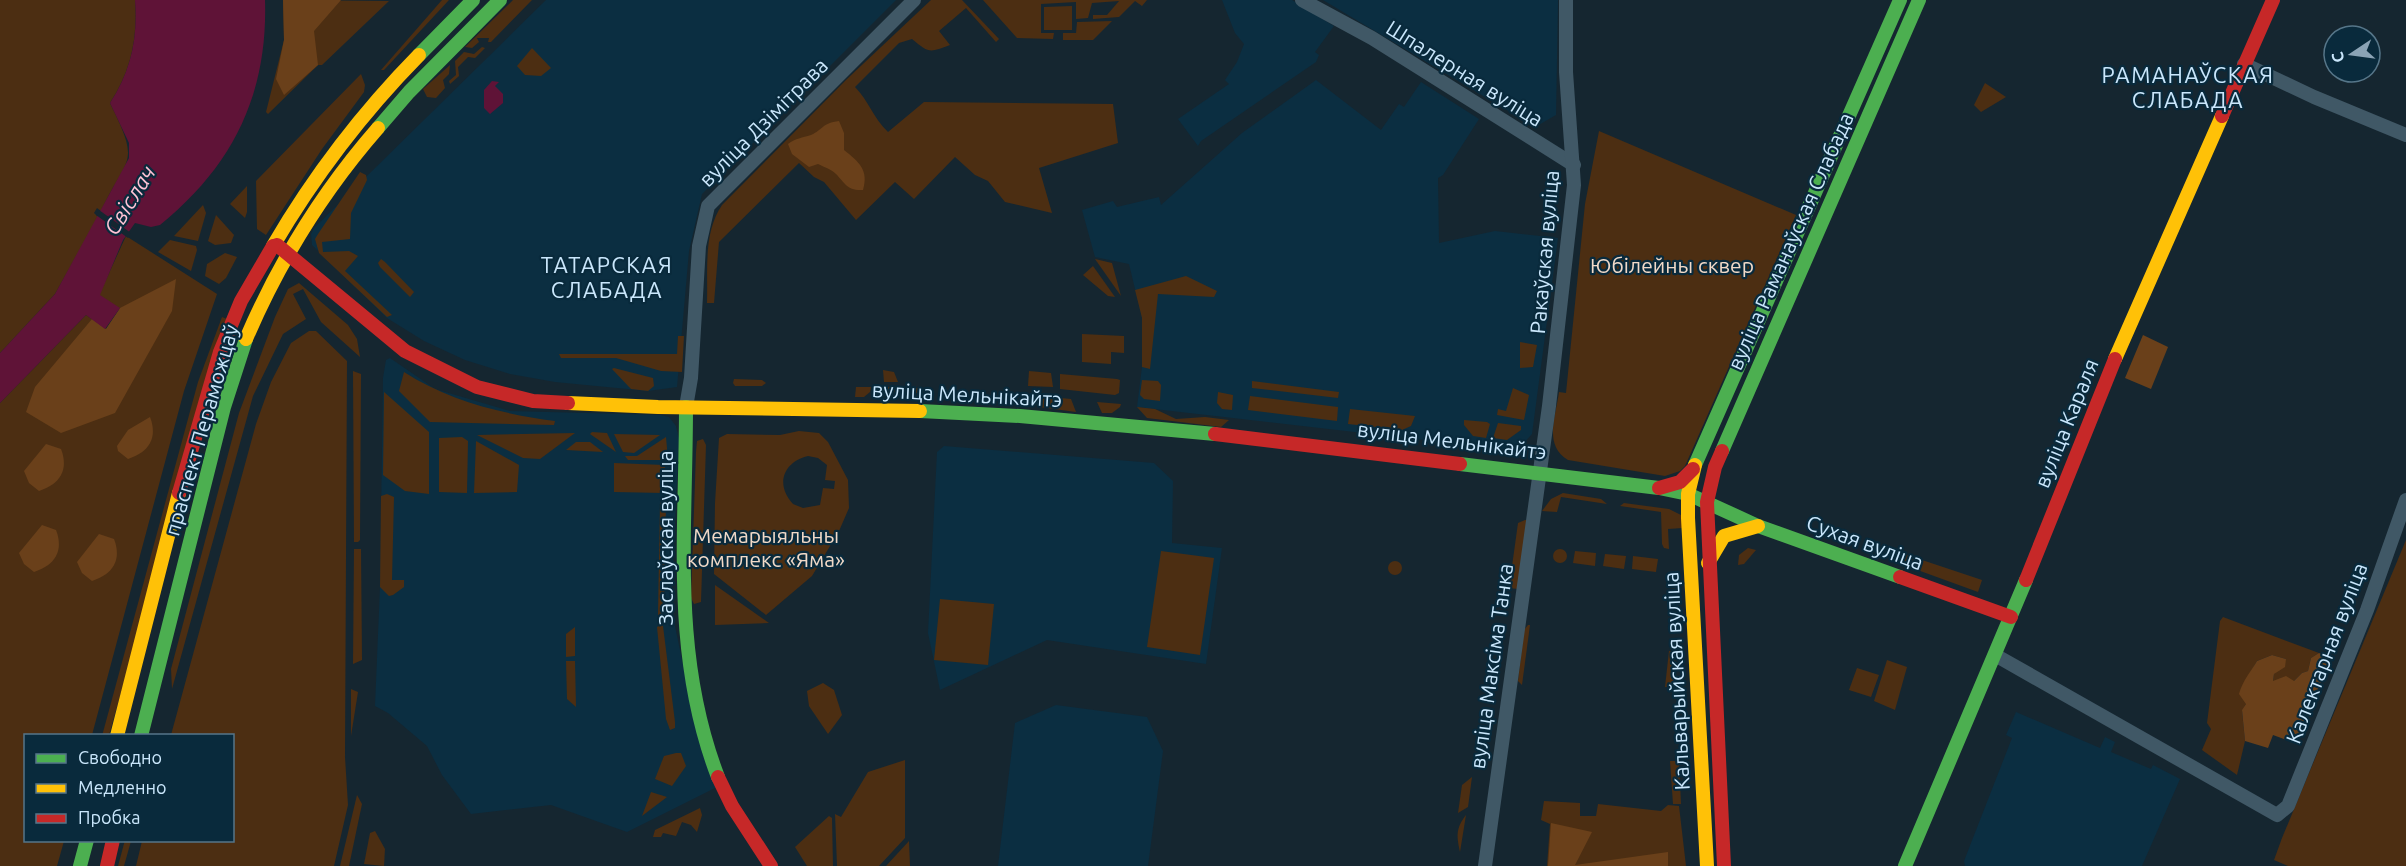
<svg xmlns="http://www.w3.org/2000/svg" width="2406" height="866" font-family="Ubuntu,sans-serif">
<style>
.built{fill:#0b2e41}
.green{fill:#4c2e12;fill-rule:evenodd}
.forest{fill:#6a401a}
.water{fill:#5f1337}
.pier{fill:#152630}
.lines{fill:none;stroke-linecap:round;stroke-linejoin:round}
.street{stroke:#405866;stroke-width:14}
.fast{stroke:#4caf50;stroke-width:14}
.slow{stroke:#ffc107;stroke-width:14}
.jam{stroke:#c62828;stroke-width:14}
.labels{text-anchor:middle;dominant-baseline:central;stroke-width:4.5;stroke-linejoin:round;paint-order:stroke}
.street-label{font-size:21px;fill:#cae7fc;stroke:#092a3c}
.park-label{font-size:21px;fill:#f2dac8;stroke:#092a3c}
.neighbourhood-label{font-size:22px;letter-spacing:1.5px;fill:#cae7fc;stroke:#092a3c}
.water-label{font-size:22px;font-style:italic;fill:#ffc3d5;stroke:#092a3c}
</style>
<rect width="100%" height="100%" fill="#152630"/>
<g class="built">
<polygon points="546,0 896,0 702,194 689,251 677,387 648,391 555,382 510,374 465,360 424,341 387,318 312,245 311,234 314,228"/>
<polygon points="1222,0 1292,0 1334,26 1315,52 1319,55 1316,62 1201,141 1198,146 1178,119 1229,84 1225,80 1237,62 1244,44 1235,33"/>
<polygon points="1323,0 1558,0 1556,115 1535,127"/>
<polygon points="1316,80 1381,130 1399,104 1404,107 1421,82 1479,119 1443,175 1438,178 1439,243 1495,231 1558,238 1532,434 1520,447 1511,450 1137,407 1142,367 1142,318 1129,264 1095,257 1082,210 1113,201 1117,207 1159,197 1161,205 1242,133"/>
<polygon points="390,358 435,389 510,411 661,415 669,417 676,426 679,439 671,607 695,722 717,787 627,832 551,805 471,814 442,775 427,746 388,713 375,706 380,587 383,378 386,360"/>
<polygon points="944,446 1154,463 1173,481 1172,543 1222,548 1206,664 1047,640 940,690 928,633 937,452"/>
<polygon points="1056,705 1147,717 1163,751 1148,866 998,866 1015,723"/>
<polygon points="2016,712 2100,748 2105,737 2115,742 2111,752 2151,769 2153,765 2180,779 2142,866 1965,866 1964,861 2012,738 2006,735"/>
</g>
<g class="green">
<path d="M0,0H135C138,38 131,71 110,103C141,166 128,154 101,211L97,208L94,213L98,217L55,294L0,353Z"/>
<polygon points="283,0 389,1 322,65 318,65 268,114 266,112 284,40"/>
<polygon points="442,0 449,0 384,70 381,70"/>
<polygon points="513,0 532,0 491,42 488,42 489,38 477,38 479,42 472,48 465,47"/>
<path d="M931,0H962L999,39L996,42L966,8L939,31L950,45C929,53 929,53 912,39L899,43L855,87C869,101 873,118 888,132L924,102L1113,104L1118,143L1039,168L1052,213L1005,202L988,181L975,175L955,157L914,199L895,182L856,220L824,182L814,177L799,163L719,242L714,303H707C708,270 703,233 722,205L847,79Z"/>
<polygon points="983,0 1147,0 1142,6 1135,1 1119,17 1093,19 1093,15 1107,15 1119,1 1092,3 1088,18 1076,19 1076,2 1041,4 1041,33 1054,33 1053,39 1017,38"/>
<polygon points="1072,6 1072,30 1044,30 1044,7"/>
<polygon points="1112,21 1093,40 1063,40 1063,33 1076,33 1077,22"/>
<polygon points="482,47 485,48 475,58 468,57 458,67 459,76 450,84 449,81 456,75 455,61 464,52 474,54"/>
<polygon points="532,48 551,68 541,76 525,75 517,66"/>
<polygon points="450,65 449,74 443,80 445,88 436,98 427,97 423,89"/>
<polygon points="361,74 365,85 364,92 322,149 266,235 257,229 256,181"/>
<polygon points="1985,83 2006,97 1981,112 1974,105"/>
<path d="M1599,131L1796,215L1685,466L1680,471L1665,476L1568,460C1543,445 1556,416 1559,392L1566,393L1585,204Z"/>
<polygon points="360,172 366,175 367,180 351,213 350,239 322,242 323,252 349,251 358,256 345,271 392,315 387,317 319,253 315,239 318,234"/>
<polygon points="247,186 247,212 245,218 230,204"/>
<polygon points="203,205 206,213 198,241 174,236"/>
<polygon points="216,215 234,235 231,243 215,245 208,241"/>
<polygon points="126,236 217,294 184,391 92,735 26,736 26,840 64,841 57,866 0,866 0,403 86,315 106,329 120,309 99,295"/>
<polygon points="170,240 196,246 197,250 191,271 158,252"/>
<polygon points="225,253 237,257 226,278 219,284 205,276 207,264"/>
<polygon points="381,259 385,262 414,292 410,297 380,267 378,263"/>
<polygon points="1095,259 1112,263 1121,296"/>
<polygon points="1093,266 1115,297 1108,296 1083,275"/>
<polygon points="1186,276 1217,291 1214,297 1158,294 1150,369 1142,367 1142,318 1135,290"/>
<polygon points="299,283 348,325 357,339 360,357 321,322 303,289 293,294 306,319 283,334 253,396 172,689 171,669 239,413 275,317 288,289"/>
<polygon points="222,317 227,319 109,735 102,736 198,382"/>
<polygon points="309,331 316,331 347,361 345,757 348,805 334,866 136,866 142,841 232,840 232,736 171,735 256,424 271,382 291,343"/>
<polygon points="1082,334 1124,336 1124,353 1111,352 1111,364 1082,362"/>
<polygon points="678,336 684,336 682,372 661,371 616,358 561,358 559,354 677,354"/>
<polygon points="1520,342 1537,345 1533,367 1520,368"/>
<polygon points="614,368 653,378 654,386 648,391 631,389 612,369"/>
<polygon points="883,370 894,372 898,382 884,382"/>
<polygon points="353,371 361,374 360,540 358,542 354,542"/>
<polygon points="1029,371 1051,373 1053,387 1028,386"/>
<path d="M404,372C449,401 502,414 555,421L554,425L430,422L399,391Z"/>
<polygon points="1060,374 1117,379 1120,380 1119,393 1115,395 1060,389"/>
<polygon points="734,379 762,380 766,383 762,386 735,386 733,383"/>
<polygon points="1142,380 1158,381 1161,385 1160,401 1144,399 1140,395"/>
<polygon points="1252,381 1339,392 1338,398 1252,388"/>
<polygon points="856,387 871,387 870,392 864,397 855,397"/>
<polygon points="884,387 919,388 920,393 887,392"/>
<polygon points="1513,388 1529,395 1524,420 1497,415 1498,409 1506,411"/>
<polygon points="384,392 429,432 429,494 405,491 383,475"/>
<polygon points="1218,392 1233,395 1232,410 1222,409 1217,403"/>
<polygon points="1029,395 1071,399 1076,412 1039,407"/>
<polygon points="1250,396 1338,407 1337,421 1248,410"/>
<polygon points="1097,402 1121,404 1120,407 1112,413 1102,413"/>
<polygon points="1137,407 1155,409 1176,419 1205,417 1229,420 1221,427 1147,418"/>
<polygon points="1350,409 1415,416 1411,426 1402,430 1348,424"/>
<polygon points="1464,420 1487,422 1490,424 1486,438 1473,436 1464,425"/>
<polygon points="1498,423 1521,426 1521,430 1507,440 1493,438"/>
<path d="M799,431L819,433L828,442L848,480L849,508L839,531L812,576L766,615L714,574L715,503L719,438L727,434L780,435ZM808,456L818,458L827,465L825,480L835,481L834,489L823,488L820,505L803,508L793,504C775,485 783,462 808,456Z"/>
<polygon points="592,432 607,433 616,452 590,434"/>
<polygon points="575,433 540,459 523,458 477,435"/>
<polygon points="614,434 660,435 634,453 623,452"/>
<polygon points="462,437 468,441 467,493 439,492 439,438"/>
<polygon points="666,437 668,460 628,460 625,456 637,456"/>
<polygon points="703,439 706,445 701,602 694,604 691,598 696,452 697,441"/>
<polygon points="476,441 519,465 517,492 474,493"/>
<polygon points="576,442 590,442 603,452 566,450"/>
<polygon points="614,463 665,465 664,493 614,492"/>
<polygon points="1563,493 1601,499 1607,504 1561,497 1557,512 1542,511 1551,499"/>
<polygon points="387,494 394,497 392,580 404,580 404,587 393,595 389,596 380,587 381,496"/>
<polygon points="663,502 666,504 664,611 663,616 658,616 660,503"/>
<polygon points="1624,503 1669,509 1681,515 1683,528 1668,529 1669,549 1664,548 1662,544 1661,512 1620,506"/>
<polygon points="1525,520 1528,520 1518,589 1509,588 1518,523"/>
<polygon points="2406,540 2406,866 2288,866 2274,860 2282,838"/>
<polygon points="1748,548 1756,550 1744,564 1738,565 1739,555"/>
<polygon points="354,549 361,549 362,660 353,664"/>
<circle cx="1560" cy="556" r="7"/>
<polygon points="1161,551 1214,558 1200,655 1147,647"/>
<polygon points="1575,551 1596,553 1595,566 1573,563"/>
<polygon points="1895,551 1982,580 1978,592 1901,564"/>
<polygon points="1605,554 1626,556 1624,569 1603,566"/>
<polygon points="1633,556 1658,559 1656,572 1632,569"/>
<circle cx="1395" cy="568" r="7"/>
<polygon points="715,585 769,623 715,625"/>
<polygon points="940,599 994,604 988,665 934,660"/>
<polygon points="2223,617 2319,653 2311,658 2308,671 2302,673 2294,681 2273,681 2274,674 2286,659 2272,655 2257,661 2250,673 2246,704 2242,711 2245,741 2237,775 2202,750 2211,729 2207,723 2220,621"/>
<polygon points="661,625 663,626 675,722 675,728 670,730 666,719 657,627"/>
<polygon points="1528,625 1530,625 1522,685 1518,681 1524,630"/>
<polygon points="575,627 575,656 566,657 566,634"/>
<polygon points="1669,651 1674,651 1677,684 1673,687 1665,687"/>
<polygon points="1887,660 1907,667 1895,710 1874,701"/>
<polygon points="566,661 575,661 576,707 567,699"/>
<polygon points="1857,668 1879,675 1871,697 1849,690"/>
<polygon points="823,683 834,690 842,715 828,734 809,706 807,691"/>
<polygon points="351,689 358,692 351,736"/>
<polygon points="676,753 681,753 686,766 672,786 655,779 664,756"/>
<polygon points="905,760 905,838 879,866 837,866 835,814 841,817 868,772"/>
<polygon points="1670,761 1679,761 1681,804 1673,804"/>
<polygon points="1472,777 1468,807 1458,813 1462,785"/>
<polygon points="651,792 667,797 642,816"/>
<polygon points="357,795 362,804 349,866 340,866"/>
<polygon points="1544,801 1580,803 1580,816 1596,816 1598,804 1661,811 1668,805 1679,806 1686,866 1547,866 1550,824 1541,820"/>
<polygon points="700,808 702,815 697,832 691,825 682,822 676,836 663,833 661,837 653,837 655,830"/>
<path d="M1466,815L1460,852C1457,837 1455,829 1466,815Z"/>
<polygon points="829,816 832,818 833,866 807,866 795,847"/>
<polygon points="375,831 385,849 384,866 364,864 370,833"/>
<polygon points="125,840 131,841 124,866 118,866"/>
<polygon points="909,841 910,866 886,866"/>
</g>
<g class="forest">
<polygon points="283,0 341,0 314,31 318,65 284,95 276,79 284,40"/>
<path d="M839,121L844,133V150C859,162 869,170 863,190C847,191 845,183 836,174C831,169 824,167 818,164L809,167L792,154L788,144C796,138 802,138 811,135C824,129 822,123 839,121Z"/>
<polygon points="176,279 172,311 115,413 61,433 26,412 35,387 92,319 106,329 120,308"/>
<polygon points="2143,335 2168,347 2151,389 2125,378"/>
<path d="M150,417C158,438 149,452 128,459L118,451L117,446L128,430Z"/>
<path d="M46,444L61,449C69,470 60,484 39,491L29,483L24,471Z"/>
<path d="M42,525L56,530C64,551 55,565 34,572L24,564L19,553Z"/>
<path d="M99,534L114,539C122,560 113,574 92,581L82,573L77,562Z"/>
<path d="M2319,653L2331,658L2295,743L2273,735L2268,748L2245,741L2242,710L2246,704L2239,694C2243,680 2250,673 2257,661L2272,655L2286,659L2285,667L2274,674L2273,681L2286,676L2294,681L2302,673L2308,671L2311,658Z"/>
<polygon points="1551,823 1592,832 1575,865 1668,852 1668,866 1548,866"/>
</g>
<g class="water">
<path d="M135,0H265C268,94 233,166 160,225L151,227L135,223L123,240L100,295L120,308L105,329L86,315L0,403V353L55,294L129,158V143L110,103C131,71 138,38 135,0Z"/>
<polygon points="492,81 499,82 495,86 503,94 503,103 490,114 484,108 484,90"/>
</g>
<polygon class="pier" points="99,210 131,233 128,238 96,215"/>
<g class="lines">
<g class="street">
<polyline points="1302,0 1372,38 1574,165"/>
<polyline points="2244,64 2314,97 2406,135"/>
<polyline points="686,407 691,378 699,246 708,206 914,0"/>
<polyline points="1995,655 2277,815 2288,806 2367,610 2406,500"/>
<polyline points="1485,866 1549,406 1574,185 1566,72 1566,0"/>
</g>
<g class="fast">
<polyline points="419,55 473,0"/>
<polyline points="378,128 409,92 500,0"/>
<path d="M686,407C686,535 671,655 718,777"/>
<polyline points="920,411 1020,416 1215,434"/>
<polyline points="1722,451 1919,0"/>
<polyline points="1460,464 1659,488 1688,494 1758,526 1900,577"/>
<polyline points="1695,465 1900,0"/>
<polyline points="141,736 224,407 246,339"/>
<polyline points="80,866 87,840"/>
<polyline points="1905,866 2026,580"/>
</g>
<g class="slow">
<path d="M273,246C314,176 362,113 419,55"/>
<path d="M246,339C279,262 323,191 378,128"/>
<polyline points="2115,359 2222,116"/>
<polyline points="568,403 658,407 920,411"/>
<polyline points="1695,465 1688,494 1688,518 1707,866"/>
<polyline points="1708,563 1724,536 1758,526"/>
<polyline points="117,736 179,493"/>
</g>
<g class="jam">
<polyline points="2222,116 2273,0"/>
<polyline points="277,245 405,351 477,387 533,401 568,403"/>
<polyline points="1215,434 1460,464"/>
<polyline points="1722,451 1715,467 1707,502 1724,866"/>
<polyline points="1659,488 1680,482 1693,469"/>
<polyline points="179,493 220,352 241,301 273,246"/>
<polyline points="1900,577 2011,617"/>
<polyline points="2026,580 2115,359"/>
<polyline points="718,777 732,806 771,866"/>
<polyline points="107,866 113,840"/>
</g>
</g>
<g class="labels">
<g class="street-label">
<text transform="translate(1465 73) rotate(32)">Шпалерная вуліца</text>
<text transform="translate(763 122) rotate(-45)">вуліца Дзімітрава</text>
<text transform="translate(1790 241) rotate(-66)">вуліца Раманаўская Слабада</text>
<text transform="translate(1544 252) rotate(-85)">Ракаўская вуліца</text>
<text transform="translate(967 394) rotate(3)">вуліца Мельнікайтэ</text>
<text transform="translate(2066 423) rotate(-68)">вуліца Караля</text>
<text transform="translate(201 430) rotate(-74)">праспект Пераможцаў</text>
<text transform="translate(1452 440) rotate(7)">вуліца Мельнікайтэ</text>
<text transform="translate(665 538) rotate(-90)">Заслаўская вуліца</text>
<text transform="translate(1865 542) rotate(20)">Сухая вуліца</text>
<text transform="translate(2326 653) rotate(-69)">Калектарная вуліца</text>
<text transform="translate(1491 666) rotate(-82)">вуліца Максіма Танка</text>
<text transform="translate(1676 681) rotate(-93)">Кальварыйская вуліца</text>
</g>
<g class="park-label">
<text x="1672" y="265">Юбілейны сквер</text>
<text x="766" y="535">Мемарыяльны<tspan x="766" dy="24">комплекс «Яма»</tspan></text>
</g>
<g class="neighbourhood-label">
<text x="2188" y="74">РАМАНАЎСКАЯ<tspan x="2188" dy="25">СЛАБАДА</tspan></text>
<text x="607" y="264">ТАТАРСКАЯ<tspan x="607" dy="25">СЛАБАДА</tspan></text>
</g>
<g class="water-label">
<text transform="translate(129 200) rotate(-58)">Свіслач</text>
</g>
</g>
<rect x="24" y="734" width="210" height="108" fill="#092a3c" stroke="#567689" stroke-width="1.5"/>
<rect x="36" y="754" width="30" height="9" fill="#4caf50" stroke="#567689" stroke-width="1.5"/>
<text x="78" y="764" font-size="18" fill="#cae7fc">Свободно</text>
<rect x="36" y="784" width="30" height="9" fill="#ffc107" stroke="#567689" stroke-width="1.5"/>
<text x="78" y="794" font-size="18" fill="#cae7fc">Медленно</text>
<rect x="36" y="814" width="30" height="9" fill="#c62828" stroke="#567689" stroke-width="1.5"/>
<text x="78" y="824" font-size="18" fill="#cae7fc">Пробка</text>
<g transform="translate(2352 54) rotate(257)"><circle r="28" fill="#092a3c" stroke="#567689" stroke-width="1.5"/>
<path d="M0-4.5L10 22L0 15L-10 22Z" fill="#8ba3b5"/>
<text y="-9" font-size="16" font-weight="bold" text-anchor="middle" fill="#cae7fc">С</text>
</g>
</svg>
